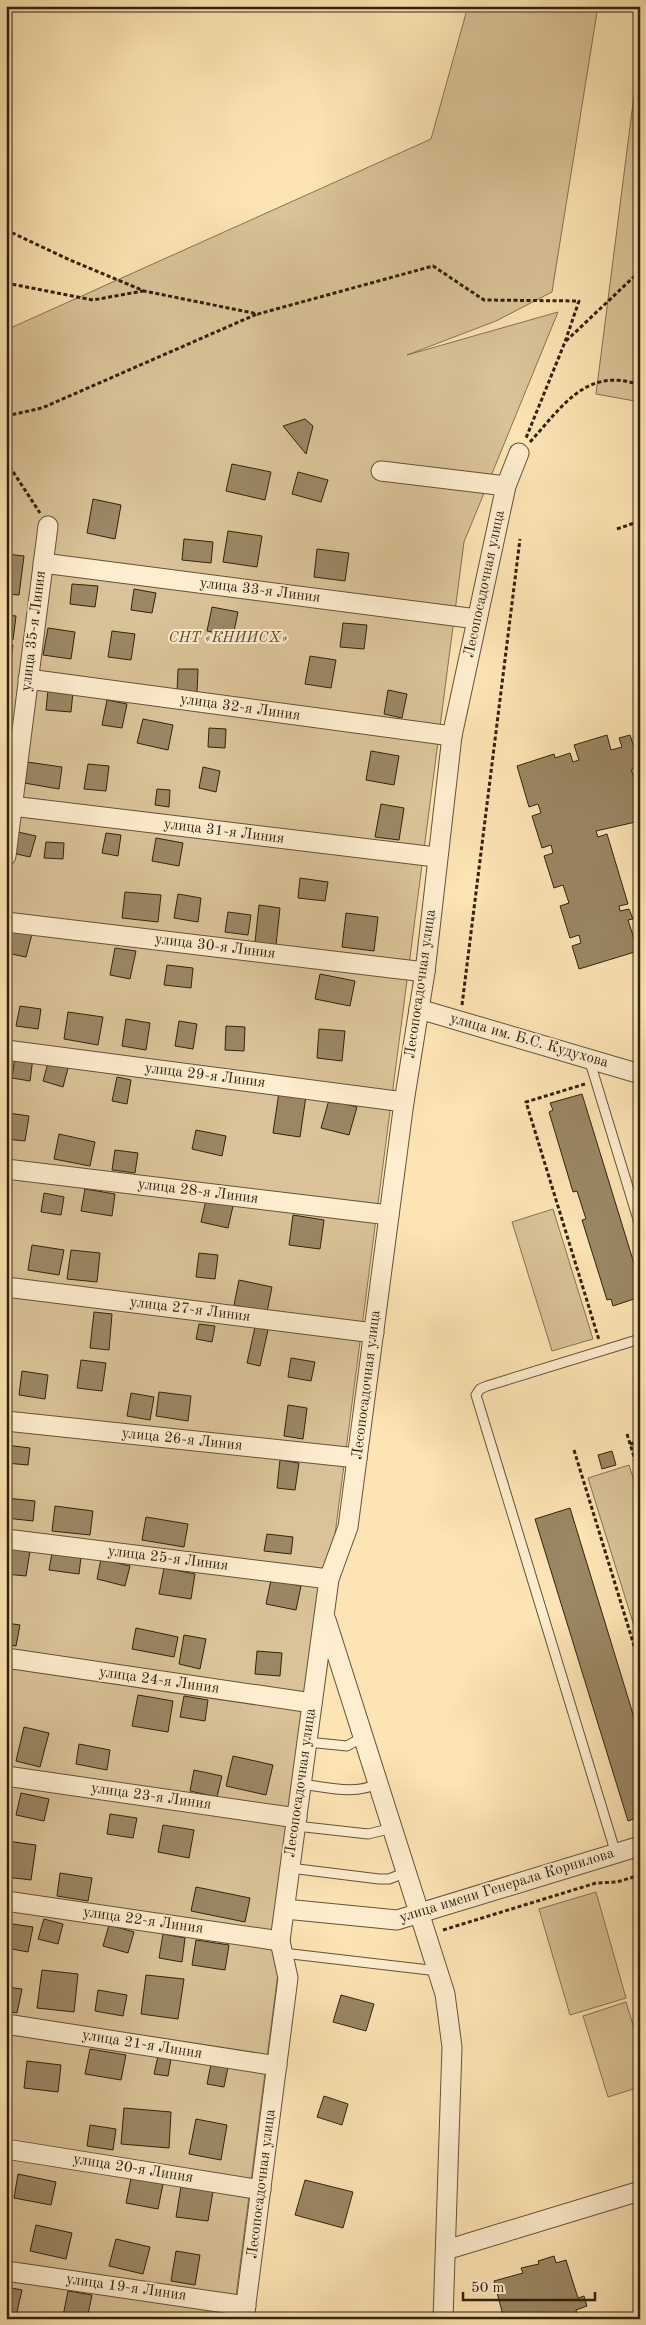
<svg xmlns="http://www.w3.org/2000/svg" width="646" height="2325" font-family="'Old Standard TT',serif">
<style>
.green{fill:#dac398;stroke:#867253}
.building{fill:#9b8764;stroke:#31220e}
.lines{fill:none;stroke-linecap:round;stroke-linejoin:round}
.service-casing{stroke:#645238;stroke-width:11}
.minor-casing{stroke:#645238;stroke-width:21}
.path{stroke:#31220e;stroke-width:3;stroke-dasharray:4 2.5;stroke-linecap:butt}
.service{stroke:#feedce;stroke-width:9}
.minor{stroke:#feedce;stroke-width:19}
.labels{text-anchor:middle;dominant-baseline:central;stroke-width:4;stroke-linejoin:round;paint-order:stroke}
.street-label{font-size:15px;fill:#31220e;stroke:#feedce}
.park-label{font-size:15px;font-style:italic;fill:#5b4a30;stroke:#feedce}
</style>
<rect width="100%" height="100%" fill="#fde4b4"/>
<filter id="stains"><feTurbulence type="fractalNoise" baseFrequency=".004" numOctaves="4"/><feColorMatrix values="0 0 0 0 .2 0 0 0 0 .09 0 0 0 0 .02 0 0 0 .5 -.17"/></filter>
<radialGradient id="worn" r=".72"><stop offset=".6" stop-color="#630" stop-opacity="0"/><stop offset="1" stop-color="#630" stop-opacity=".3"/></radialGradient>
<g class="green">
<polygon points="468,6 598,6 552,292 496,321 407,355 558,312 464,542 233,2319 6,2319 6,330 431,139"/>
<polygon points="640,48 640,402 596,394"/>
<polygon points="553,1209 593,1339 552,1351 512,1222"/>
<polygon points="629,1465 640,1499 640,1645 588,1478"/>
<polygon points="596,1892 626,1998 570,2015 539,1909"/>
<polygon points="626,2002 640,2047 640,2087 608,2097 583,2016"/>
</g>
<g class="building">
<polygon points="305,419 313,426 306,454 283,426"/>
<polygon points="232,464 271,472 265,500 226,491"/>
<polygon points="298,472 328,480 321,502 292,494"/>
<polygon points="93,499 121,505 115,539 87,533"/>
<polygon points="228,531 262,536 257,567 223,562"/>
<polygon points="184,539 213,542 211,563 182,560"/>
<polygon points="317,549 349,553 345,581 314,577"/>
<polygon points="6,554 24,556 19,595 6,594"/>
<polygon points="72,584 98,586 95,607 70,604"/>
<polygon points="134,589 156,593 152,613 131,610"/>
<polygon points="212,607 238,612 233,636 207,631"/>
<polygon points="6,615 16,616 13,640 6,639"/>
<polygon points="343,623 367,625 364,649 340,647"/>
<polygon points="48,628 75,632 71,659 43,655"/>
<polygon points="112,631 135,634 131,660 108,657"/>
<polygon points="6,645 13,645 10,669 6,668"/>
<polygon points="310,656 336,660 331,688 305,684"/>
<polygon points="178,669 198,669 197,693 177,692"/>
<polygon points="48,690 73,692 71,712 46,710"/>
<polygon points="388,690 407,694 402,718 384,714"/>
<polygon points="107,700 127,704 122,728 102,725"/>
<polygon points="143,719 173,725 168,750 137,743"/>
<polygon points="209,728 226,729 225,748 208,747"/>
<polygon points="607,735 611,750 622,747 619,738 630,735 640,765 631,770 637,783 640,783 640,821 596,831 598,837 607,834 628,904 619,906 620,911 629,909 633,919 628,920 638,951 579,969 572,946 581,943 579,935 570,938 560,906 569,903 563,885 554,888 544,856 553,853 551,845 542,848 532,816 541,813 538,804 529,807 517,766 554,754 555,758 570,753 573,762 579,760 574,745"/>
<polygon points="371,751 399,756 394,785 366,780"/>
<polygon points="27,762 62,767 59,789 24,783"/>
<polygon points="88,764 109,766 106,791 84,789"/>
<polygon points="203,767 220,771 216,792 199,788"/>
<polygon points="157,789 170,790 169,807 155,805"/>
<polygon points="381,804 404,808 399,840 375,837"/>
<polygon points="18,832 36,836 30,857 12,853"/>
<polygon points="106,833 121,835 118,856 102,853"/>
<polygon points="156,838 183,843 179,866 152,861"/>
<polygon points="46,842 64,843 63,859 44,858"/>
<polygon points="300,878 328,882 325,901 298,898"/>
<polygon points="125,892 161,895 158,922 122,918"/>
<polygon points="178,894 201,898 198,922 174,918"/>
<polygon points="259,905 280,908 276,945 255,942"/>
<polygon points="228,912 251,915 248,935 225,932"/>
<polygon points="346,913 378,917 374,951 342,947"/>
<polygon points="12,929 32,934 26,957 6,953"/>
<polygon points="115,948 136,951 130,979 110,975"/>
<polygon points="167,965 193,968 191,988 164,985"/>
<polygon points="320,974 355,981 350,1006 315,999"/>
<polygon points="20,1006 41,1009 38,1029 16,1026"/>
<polygon points="68,1012 103,1017 98,1045 64,1039"/>
<polygon points="126,1019 150,1023 146,1050 122,1046"/>
<polygon points="179,1021 197,1024 193,1049 175,1046"/>
<polygon points="226,1026 245,1027 244,1051 225,1050"/>
<polygon points="319,1029 345,1031 342,1061 317,1058"/>
<polygon points="15,1056 33,1058 30,1081 12,1078"/>
<polygon points="48,1063 68,1068 63,1087 43,1081"/>
<polygon points="117,1077 131,1080 127,1104 112,1101"/>
<polygon points="279,1092 306,1096 300,1137 273,1133"/>
<polygon points="582,1094 640,1283 640,1297 613,1306 611,1299 607,1300 582,1220 586,1219 577,1191 573,1192 549,1112 553,1110 550,1103"/>
<polygon points="329,1100 357,1107 349,1135 321,1128"/>
<polygon points="8,1113 29,1116 25,1141 6,1139"/>
<polygon points="196,1130 226,1136 222,1156 192,1149"/>
<polygon points="59,1134 95,1142 90,1166 54,1159"/>
<polygon points="115,1150 138,1153 135,1173 112,1170"/>
<polygon points="6,1182 12,1182 9,1213 6,1213"/>
<polygon points="85,1189 115,1194 112,1216 81,1211"/>
<polygon points="44,1193 64,1197 61,1215 41,1212"/>
<polygon points="206,1200 233,1206 228,1228 201,1222"/>
<polygon points="293,1215 324,1220 320,1249 289,1245"/>
<polygon points="6,1234 8,1234 7,1266 6,1266"/>
<polygon points="32,1245 64,1250 59,1275 28,1270"/>
<polygon points="71,1250 100,1253 97,1282 67,1279"/>
<polygon points="199,1253 218,1255 215,1279 196,1277"/>
<polygon points="239,1280 272,1287 267,1312 234,1305"/>
<polygon points="94,1312 112,1314 109,1350 90,1348"/>
<polygon points="199,1324 215,1326 212,1342 196,1339"/>
<polygon points="255,1327 268,1330 260,1366 247,1363"/>
<polygon points="291,1358 315,1362 311,1381 288,1377"/>
<polygon points="81,1360 106,1363 102,1391 77,1388"/>
<polygon points="22,1371 48,1375 45,1399 19,1395"/>
<polygon points="159,1392 191,1396 188,1421 156,1416"/>
<polygon points="131,1393 154,1397 150,1420 127,1416"/>
<polygon points="288,1405 307,1408 303,1439 284,1436"/>
<polygon points="6,1445 30,1448 28,1465 6,1463"/>
<polygon points="612,1451 616,1465 602,1469 598,1455"/>
<polygon points="280,1460 299,1463 295,1490 277,1488"/>
<polygon points="6,1498 35,1501 33,1521 6,1518"/>
<polygon points="55,1506 93,1511 90,1535 52,1531"/>
<polygon points="570,1508 640,1737 640,1817 628,1821 535,1519"/>
<polygon points="146,1517 188,1524 184,1547 142,1540"/>
<polygon points="267,1534 293,1537 291,1554 264,1551"/>
<polygon points="6,1548 30,1551 26,1576 6,1574"/>
<polygon points="52,1553 81,1557 79,1574 49,1570"/>
<polygon points="101,1559 130,1566 125,1586 97,1579"/>
<polygon points="164,1568 195,1574 191,1599 159,1594"/>
<polygon points="271,1580 301,1586 296,1610 266,1604"/>
<polygon points="6,1623 20,1625 16,1646 6,1644"/>
<polygon points="136,1628 178,1637 174,1657 132,1649"/>
<polygon points="184,1635 206,1639 200,1669 179,1664"/>
<polygon points="257,1651 282,1653 280,1676 255,1674"/>
<polygon points="138,1695 173,1701 168,1732 132,1726"/>
<polygon points="184,1696 208,1700 205,1721 180,1717"/>
<polygon points="24,1727 49,1733 40,1767 16,1761"/>
<polygon points="79,1744 110,1750 107,1770 76,1764"/>
<polygon points="233,1756 273,1765 266,1795 226,1786"/>
<polygon points="194,1770 222,1776 217,1797 190,1791"/>
<polygon points="21,1793 49,1799 44,1821 16,1815"/>
<polygon points="110,1814 137,1818 133,1838 107,1834"/>
<polygon points="163,1825 194,1830 189,1858 158,1852"/>
<polygon points="7,1841 36,1845 31,1880 6,1877"/>
<polygon points="60,1873 92,1878 88,1901 57,1896"/>
<polygon points="196,1887 250,1898 245,1922 191,1911"/>
<polygon points="44,1919 63,1924 58,1944 38,1939"/>
<polygon points="6,1923 33,1927 28,1952 6,1948"/>
<polygon points="109,1925 134,1932 128,1953 103,1946"/>
<polygon points="163,1934 185,1938 182,1962 159,1958"/>
<polygon points="196,1940 229,1945 225,1970 192,1965"/>
<polygon points="42,1970 78,1974 74,2012 37,2008"/>
<polygon points="146,1975 184,1979 178,2019 141,2014"/>
<polygon points="6,1987 22,1989 17,2013 6,2011"/>
<polygon points="98,1990 127,1995 123,2016 95,2011"/>
<polygon points="341,1995 374,2004 366,2031 333,2022"/>
<polygon points="90,2049 126,2055 121,2080 85,2074"/>
<polygon points="158,2056 171,2059 168,2076 154,2074"/>
<polygon points="27,2061 61,2065 58,2092 24,2088"/>
<polygon points="211,2064 228,2067 224,2087 207,2084"/>
<polygon points="324,2096 348,2104 342,2125 317,2117"/>
<polygon points="124,2108 171,2112 169,2148 121,2144"/>
<polygon points="196,2119 227,2125 221,2160 189,2154"/>
<polygon points="90,2125 116,2129 113,2150 87,2146"/>
<polygon points="18,2174 56,2182 51,2205 14,2198"/>
<polygon points="131,2178 163,2184 158,2209 126,2203"/>
<polygon points="305,2180 353,2192 343,2228 295,2215"/>
<polygon points="181,2186 213,2191 208,2221 176,2217"/>
<polygon points="36,2225 72,2233 66,2259 30,2251"/>
<polygon points="116,2239 150,2247 143,2274 109,2266"/>
<polygon points="176,2251 200,2255 195,2285 171,2281"/>
<polygon points="554,2256 556,2263 566,2260 578,2298 584,2296 587,2306 576,2310 578,2319 504,2319 494,2281 523,2273 521,2268 539,2264 538,2261"/>
<polygon points="6,2287 22,2290 16,2316 6,2314"/>
<polygon points="68,2291 92,2295 87,2319 63,2316"/>
</g>
<g class="lines">
<defs>
<g id="service">
<polyline points="589,1059 640,1226"/>
<polyline points="307,1742 347,1746 363,1737"/>
<path d="M301,1784C326,1787 356,1796 378,1783"/>
<polyline points="296,1826 368,1834 393,1828"/>
<polyline points="616,1854 476,1395 480,1389 487,1386 640,1339"/>
<polyline points="290,1868 379,1879 389,1879 407,1872"/>
<polyline points="283,1953 438,1971"/>
</g>
<g id="minor">
<polyline points="381,471 506,486"/>
<polyline points="43,563 477,619"/>
<polyline points="28,679 452,736"/>
<polyline points="12,806 436,857"/>
<polyline points="6,856 48,526"/>
<polyline points="6,922 425,972"/>
<polyline points="419,1009 640,1074"/>
<polyline points="6,1050 404,1102"/>
<polyline points="6,1169 389,1215"/>
<polyline points="6,1287 374,1333"/>
<polyline points="6,1421 357,1458"/>
<polyline points="6,1539 329,1579"/>
<polyline points="326,1620 445,1994 452,2047 443,2319"/>
<polyline points="6,1658 312,1703"/>
<polyline points="6,1776 297,1818"/>
<polyline points="6,1901 280,1941"/>
<polyline points="285,1909 397,1920 640,1846"/>
<polyline points="6,2024 277,2066"/>
<polyline points="6,2149 261,2190"/>
<polyline points="446,2250 640,2191"/>
<polyline points="6,2271 246,2306"/>
<polyline points="244,2319 288,1978 280,1941 329,1579 348,1527 404,1102 425,972 452,736 506,486 519,453"/>
</g>
</defs>
<use href="#service" class="service-casing"/>
<use href="#minor" class="minor-casing"/>
<g class="path">
<polyline points="6,230 70,260 144,291 258,314 433,266 484,300 579,301 565,342 526,438"/>
<polyline points="6,283 93,300 143,291"/>
<polyline points="566,341 640,271"/>
<polyline points="6,416 42,408 257,314"/>
<path d="M530,442C562,407 586,366 640,385"/>
<polyline points="6,461 40,513"/>
<polyline points="617,529 640,521"/>
<polyline points="462,1005 520,539"/>
<polyline points="585,1084 526,1102 599,1340"/>
<polyline points="627,1434 640,1476"/>
<polyline points="630,1444 640,1441"/>
<polyline points="574,1450 640,1665"/>
<polyline points="443,1930 596,1883 617,1882 640,1875"/>
</g>
<use href="#service" class="service"/>
<use href="#minor" class="minor"/>
</g>
<g class="labels">
<g class="street-label">
<text transform="translate(485 584) rotate(-78)">Лесопосадочная улица</text>
<text transform="translate(260 591) rotate(7)">улица 33-я Линия</text>
<text transform="translate(34 631) rotate(-83)">улица 35-я Линия</text>
<text transform="translate(240 708) rotate(8)">улица 32-я Линия</text>
<text transform="translate(224 832) rotate(7)">улица 31-я Линия</text>
<text transform="translate(215 947) rotate(7)">улица 30-я Линия</text>
<text transform="translate(421 984) rotate(-82)">Лесопосадочная улица</text>
<text transform="translate(529 1041) rotate(16)">улица им. Б.С. Кудухова</text>
<text transform="translate(205 1076) rotate(7)">улица 29-я Линия</text>
<text transform="translate(198 1192) rotate(7)">улица 28-я Линия</text>
<text transform="translate(190 1310) rotate(7)">улица 27-я Линия</text>
<text transform="translate(367 1385) rotate(-83)">Лесопосадочная улица</text>
<text transform="translate(182 1440) rotate(6)">улица 26-я Линия</text>
<text transform="translate(168 1559) rotate(7)">улица 25-я Линия</text>
<text transform="translate(159 1681) rotate(8)">улица 24-я Линия</text>
<text transform="translate(301 1783) rotate(-82)">Лесопосадочная улица</text>
<text transform="translate(151 1797) rotate(8)">улица 23-я Линия</text>
<text transform="translate(507 1886) rotate(-17)">улица имени Генерала Корнилова</text>
<text transform="translate(143 1921) rotate(8)">улица 22-я Линия</text>
<text transform="translate(142 2045) rotate(9)">улица 21-я Линия</text>
<text transform="translate(133 2169) rotate(9)">улица 20-я Линия</text>
<text transform="translate(262 2184) rotate(-83)">Лесопосадочная улица</text>
<text transform="translate(126 2288) rotate(8)">улица 19-я Линия</text>
</g>
<g class="park-label">
<text x="228" y="638">СНТ «КНИИСХ»</text>
</g>
</g>
<rect width="646" height="2325" fill="none" stroke="#fde4b4" stroke-width="25"/>
<rect x="8" y="8" width="631" height="2310" fill="none" stroke="#31220e" stroke-width="2.5"/>
<rect x="12" y="12" width="621" height="2300" fill="none" stroke="#31220e"/>
<path d="M463 2292v8h132v-8" fill="none" stroke="#31220e" stroke-width="2.5"/>
<text x="471" y="2292" font-size="15" fill="#31220e" stroke="#feedce" stroke-width="4" paint-order="stroke">50 m</text>
<rect width="100%" height="100%" filter="url(#stains)"/>
<rect width="100%" height="100%" fill="url(#worn)"/>
</svg>
